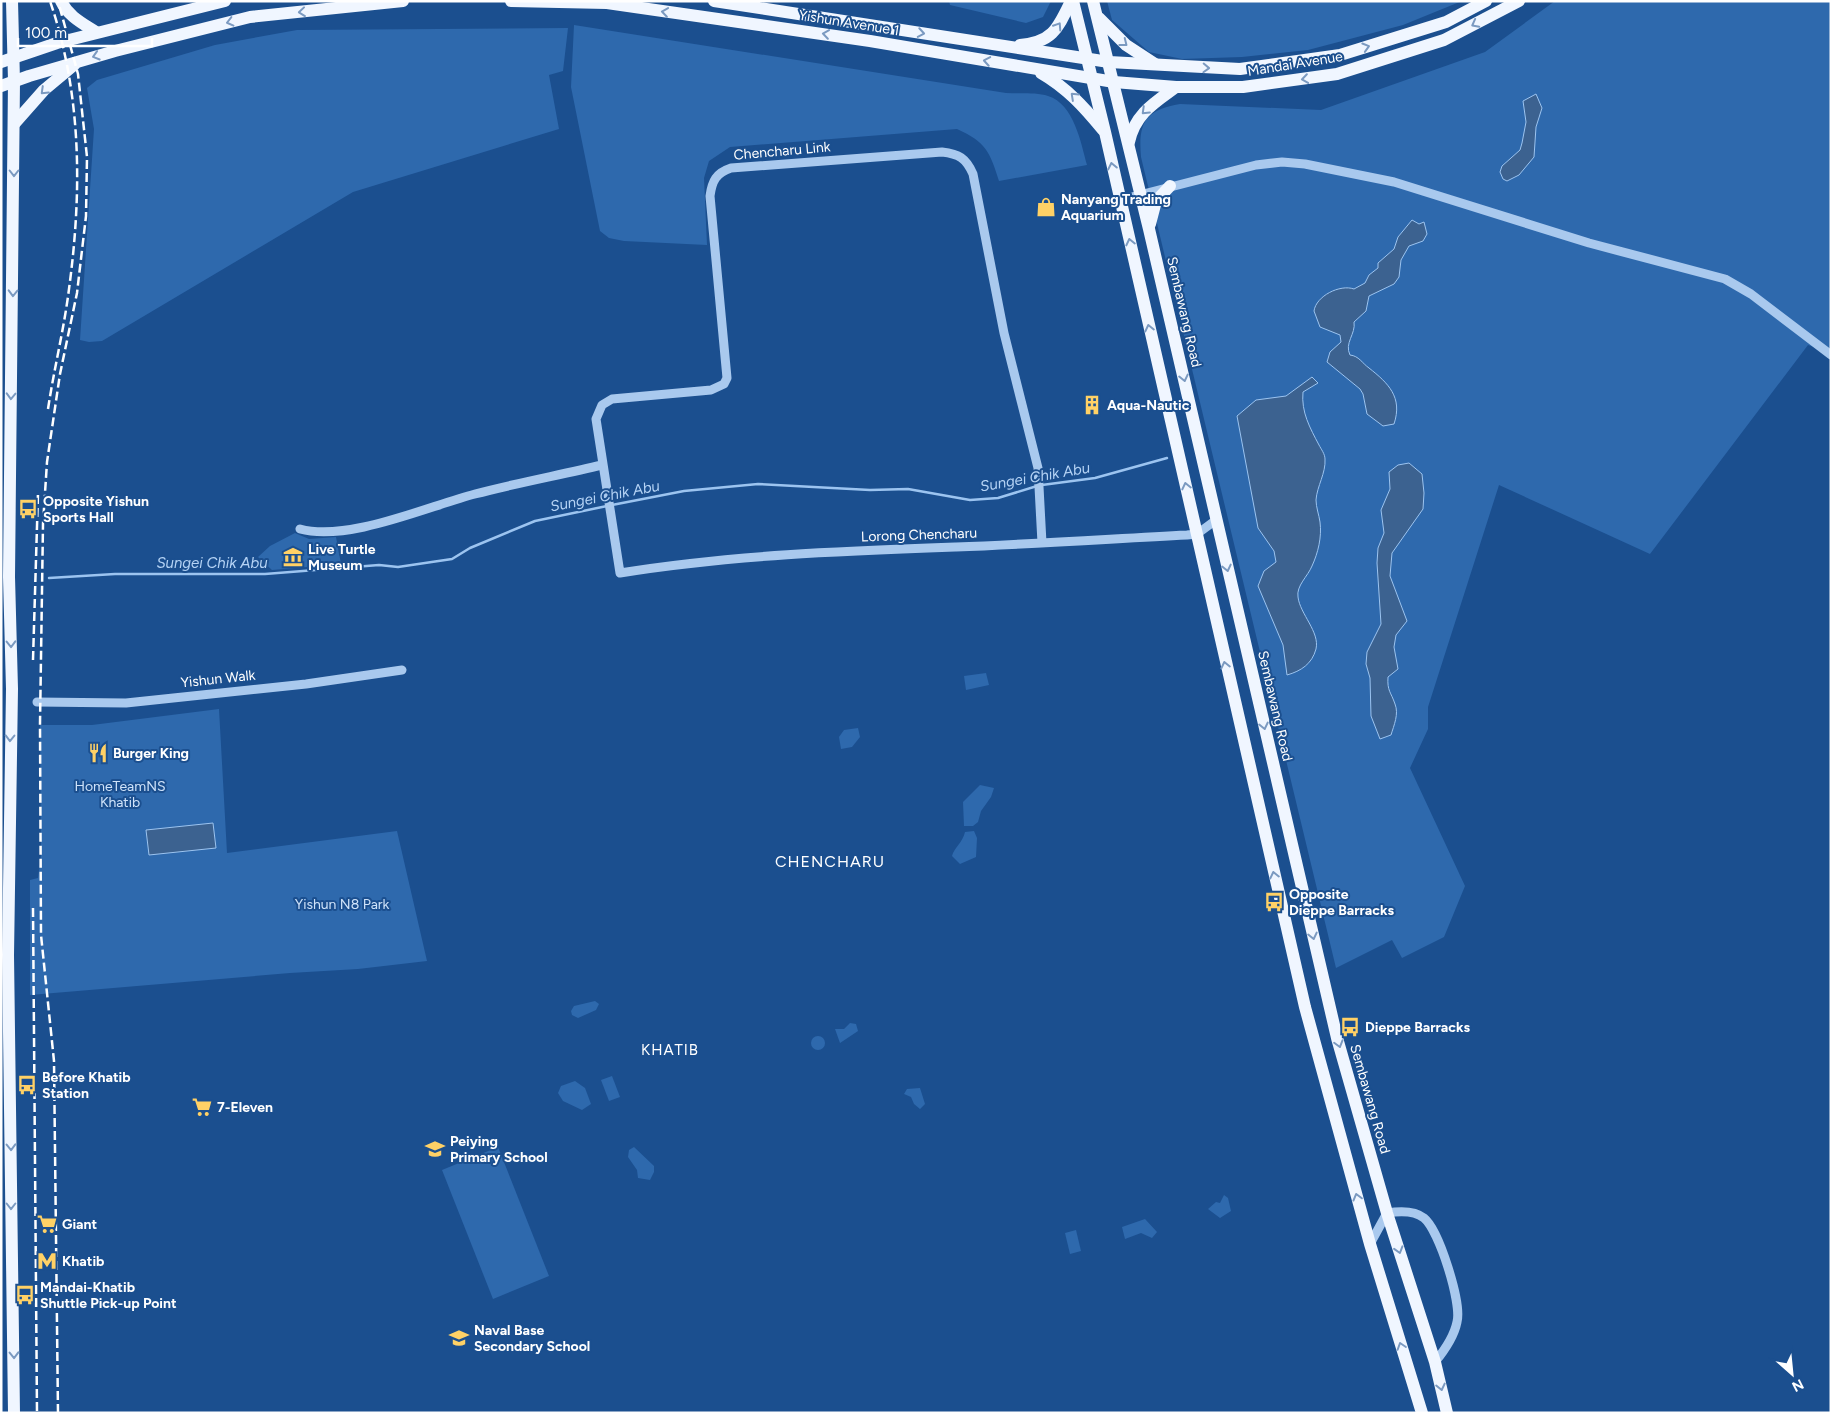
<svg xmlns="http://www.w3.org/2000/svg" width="1832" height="1414" font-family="Figtree,sans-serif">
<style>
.green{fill:#2e69ad}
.water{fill:#3c6290;stroke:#9cc4f0}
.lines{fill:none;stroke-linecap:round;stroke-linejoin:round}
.stream{stroke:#9cc4f0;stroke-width:2.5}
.minor{stroke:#a9c9ee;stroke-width:9}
.major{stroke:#f0f6ff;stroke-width:12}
.rail{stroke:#fff;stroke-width:2.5;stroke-dasharray:9 4;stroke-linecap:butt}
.oneway{stroke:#7b9ac1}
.labels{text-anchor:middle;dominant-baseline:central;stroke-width:4;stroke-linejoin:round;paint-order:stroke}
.street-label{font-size:14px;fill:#fff;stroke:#1b4f8f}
.poi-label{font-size:14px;font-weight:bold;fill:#fff;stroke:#1b4f8f;text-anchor:start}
.park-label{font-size:14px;fill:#cfe3fa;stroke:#1b4f8f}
.water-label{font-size:15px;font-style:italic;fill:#b5d3f5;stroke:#1b4f8f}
.neighbourhood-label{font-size:15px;letter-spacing:1px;fill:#fff;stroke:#1b4f8f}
.quarter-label{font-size:16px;letter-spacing:1px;fill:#fff;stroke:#1b4f8f}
</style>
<rect width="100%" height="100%" fill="#1b4f8f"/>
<g class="green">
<polygon points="949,1 1051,1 1043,17 1026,23 950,5"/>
<polygon points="1107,1 1462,1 1403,25 1308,50 1242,57 1182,59 1149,52 1112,20"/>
<path d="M1555,1H1831V353L1808,345L1650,554L1499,485L1428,707V729L1410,768L1465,886L1444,937L1402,958L1392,940L1336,968L1141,157C1138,123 1145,110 1180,104L1321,110L1485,52Z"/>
<path d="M574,25L1006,93C1019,94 1036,92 1048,96C1074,104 1081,143 1087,165L999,181C990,152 986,142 957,129L730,147L709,161L704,178L707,245L624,241L609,238L600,231L571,87Z"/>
<polygon points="568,28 563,71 549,75 559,129 353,192 102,341 89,342 80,340 94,129 87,88 97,80 215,45 297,30"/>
<polygon points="295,533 309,539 336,537 341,564 272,570 258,557 270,546"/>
<polygon points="986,673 989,685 966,690 964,676"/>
<polygon points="219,709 227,853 397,831 427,961 358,969 290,973 30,995 30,880 38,878 41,855 40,725 92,725"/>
<polygon points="858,728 860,737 852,747 841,749 839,737 844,730"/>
<polygon points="980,785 994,788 991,797 981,811 978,822 973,826 964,826 963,802"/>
<path d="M974,831L977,838L976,857L960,864L952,856C954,848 963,842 965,832Z"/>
<polygon points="595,1001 599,1004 596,1010 578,1018 572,1015 571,1011 574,1006"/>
<polygon points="850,1023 856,1024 858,1031 840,1043 835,1029 844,1029"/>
<circle cx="818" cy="1043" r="7"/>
<polygon points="612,1076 620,1097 609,1101 601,1080"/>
<polygon points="575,1081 585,1088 591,1104 582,1110 563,1101 558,1093 561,1086"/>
<polygon points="920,1088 925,1104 920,1109 914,1104 911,1097 904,1094 907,1089"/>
<polygon points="498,1147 549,1276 493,1299 442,1170"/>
<polygon points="634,1147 654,1166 654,1172 650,1180 638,1178 637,1170 628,1157 629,1150"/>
<polygon points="1224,1195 1228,1198 1231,1211 1220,1218 1208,1209 1216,1202 1220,1203"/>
<polygon points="1145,1219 1157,1232 1152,1238 1141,1233 1125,1239 1122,1227"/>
<polygon points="1076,1230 1081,1251 1070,1254 1065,1233"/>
</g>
<g class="water">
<polygon points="1536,94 1542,108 1536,127 1534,157 1519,175 1507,181 1503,179 1500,172 1502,166 1520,150 1522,143 1526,122 1523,101"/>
<path d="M1412,220L1419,224L1424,222L1427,234L1423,241L1409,246L1401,260L1399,277L1394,284L1369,296L1366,311L1354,322C1356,334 1344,343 1350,355C1359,356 1362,363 1369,368C1388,383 1403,397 1394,424L1383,426L1367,414L1363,394L1360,389L1327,362L1330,352L1341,342L1340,335L1320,327L1314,311C1316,296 1340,284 1354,289L1365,283L1369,275L1378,268V263L1394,249L1398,237Z"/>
<path d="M1312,377L1318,383L1303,392C1301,412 1310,428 1319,445C1321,449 1325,454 1325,459C1326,473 1317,486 1316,500C1316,507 1319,515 1320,522C1322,537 1318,553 1312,566C1308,576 1296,586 1298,597C1300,614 1320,632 1316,649C1312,664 1301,671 1287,675L1283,645L1258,586L1264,571L1276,562L1274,551L1258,528L1237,416L1256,400L1286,396Z"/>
<path d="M1409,463L1422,474L1424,493L1423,509L1392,553L1390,576L1407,621L1396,635L1394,647L1398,669L1388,677C1387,691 1391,692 1395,704C1399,714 1394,725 1391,735L1380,739L1371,716L1370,678L1366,664L1367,652L1381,624L1377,563L1378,548L1384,533L1381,510L1390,489L1389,472L1398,465Z"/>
<polygon points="213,823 216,848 149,855 146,830"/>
</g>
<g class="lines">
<g class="stream">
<polyline points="1042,485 1095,478 1167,458"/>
<polyline points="612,505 684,491 758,484 870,490 908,489 970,500 998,498 1037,486"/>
<polyline points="49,578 115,574 265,574 379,565 398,567 452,559 470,548 535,521 607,506"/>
</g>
<g class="minor">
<polyline points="1120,200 1256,165 1282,162 1305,164 1394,182 1589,243 1725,279 1751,294 1831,355"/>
<path d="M300,529C348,542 426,507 475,494C517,483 560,475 602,465"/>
<path d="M1042,543L1038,468L1004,333L973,174C966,158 959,154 942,152L731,168C716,173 712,181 710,196L727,378L724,384L711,390L612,399L602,405L596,419L620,573C731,555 844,551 956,547C1033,544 1110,539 1187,535L1197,534L1216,520"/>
<polyline points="37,702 126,703 306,684 402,670"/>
<path d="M1370,1244L1387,1213C1399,1211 1414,1210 1424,1218C1439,1230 1462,1303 1457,1322C1454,1337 1444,1351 1435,1362"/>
</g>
<g class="major">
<polyline points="12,1 14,81 9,577 12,689 8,955 14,1413"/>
<path d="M61,1C68,16 82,23 96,32"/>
<polyline points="511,1 607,3 870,41 1114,82 1176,87 1243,87 1337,74 1444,40 1519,1"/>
<polyline points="714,1 1109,62 1240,69 1340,55 1446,22 1486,1"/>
<polyline points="1073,1 1105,132 1305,1007 1370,1244 1422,1413"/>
<polyline points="1093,1 1149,229 1337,1038 1387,1213 1435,1362 1447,1413"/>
<polyline points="1099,18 1126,45 1155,64"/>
<path d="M1020,45C1053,42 1058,28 1071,1"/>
<polyline points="1,62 57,43 225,1"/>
<path d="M1041,73C1067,88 1084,107 1103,130"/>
<polyline points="1,86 29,76 115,51 250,17 403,1"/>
<polyline points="14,124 44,90 74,65"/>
<path d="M1129,142C1135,114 1154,103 1176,87"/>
<polyline points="1150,224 1156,201 1170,186"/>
</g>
<g class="rail">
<path d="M48,409C54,369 64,329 69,289C82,192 82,95 50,1"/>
<polyline points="33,660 38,493"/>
<polyline points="33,908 37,1413"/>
<polyline points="58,1413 54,1061 41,935 40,724 43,524 47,462 60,374 77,293 86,216 87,157 78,74 58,1"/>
</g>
</g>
<defs><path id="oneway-chevron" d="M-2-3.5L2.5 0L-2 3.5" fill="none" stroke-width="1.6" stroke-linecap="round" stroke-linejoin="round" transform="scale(1.25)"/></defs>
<g class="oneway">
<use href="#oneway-chevron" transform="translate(302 12) rotate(174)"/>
<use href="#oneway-chevron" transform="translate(665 12) rotate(-172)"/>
<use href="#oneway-chevron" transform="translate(230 22) rotate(166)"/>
<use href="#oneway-chevron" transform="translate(1475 24) rotate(152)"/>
<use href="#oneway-chevron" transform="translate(1058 26) rotate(-57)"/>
<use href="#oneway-chevron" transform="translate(921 33) rotate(10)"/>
<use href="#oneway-chevron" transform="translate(826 34) rotate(-172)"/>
<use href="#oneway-chevron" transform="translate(1124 43) rotate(38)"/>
<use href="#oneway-chevron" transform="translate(1366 47) rotate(-17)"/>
<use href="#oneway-chevron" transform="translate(96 56) rotate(163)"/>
<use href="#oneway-chevron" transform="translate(987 61) rotate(-170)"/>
<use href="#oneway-chevron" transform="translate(1206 68) rotate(2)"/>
<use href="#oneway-chevron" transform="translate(1305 79) rotate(172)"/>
<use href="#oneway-chevron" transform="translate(44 91) rotate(136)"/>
<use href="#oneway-chevron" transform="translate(1074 96) rotate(-137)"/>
<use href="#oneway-chevron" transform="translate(1145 111) rotate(136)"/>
<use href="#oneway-chevron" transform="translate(1112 166) rotate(-102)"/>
<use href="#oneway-chevron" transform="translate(14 173) rotate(90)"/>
<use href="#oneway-chevron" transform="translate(1130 242) rotate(-103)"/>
<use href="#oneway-chevron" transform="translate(13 293) rotate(91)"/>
<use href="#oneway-chevron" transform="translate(1149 328) rotate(-103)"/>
<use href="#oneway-chevron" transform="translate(1184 378) rotate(77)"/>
<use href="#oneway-chevron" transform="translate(11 396) rotate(92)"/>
<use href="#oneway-chevron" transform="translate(1186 486) rotate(-103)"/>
<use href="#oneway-chevron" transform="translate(1227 568) rotate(77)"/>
<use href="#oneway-chevron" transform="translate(11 644) rotate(89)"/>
<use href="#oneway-chevron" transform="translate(1225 665) rotate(-103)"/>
<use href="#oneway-chevron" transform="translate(1264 726) rotate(77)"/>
<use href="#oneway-chevron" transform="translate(10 738) rotate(91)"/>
<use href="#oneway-chevron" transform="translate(1274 875) rotate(-103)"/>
<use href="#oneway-chevron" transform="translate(1313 936) rotate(77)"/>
<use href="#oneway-chevron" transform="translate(1339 1044) rotate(74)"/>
<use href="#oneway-chevron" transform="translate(11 1147) rotate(89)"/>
<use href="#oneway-chevron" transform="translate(1357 1197) rotate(-105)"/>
<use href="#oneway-chevron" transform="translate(11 1206) rotate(90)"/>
<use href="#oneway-chevron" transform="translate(1399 1250) rotate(73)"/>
<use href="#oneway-chevron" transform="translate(1401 1346) rotate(-108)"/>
<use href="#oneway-chevron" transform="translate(14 1355) rotate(89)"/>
<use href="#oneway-chevron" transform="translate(1441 1387) rotate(77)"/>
</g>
<defs>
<symbol id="shop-bare" viewBox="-9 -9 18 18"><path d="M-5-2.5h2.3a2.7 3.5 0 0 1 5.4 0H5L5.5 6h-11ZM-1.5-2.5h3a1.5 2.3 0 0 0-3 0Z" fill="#ffd166" stroke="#1b4f8f" stroke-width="2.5" paint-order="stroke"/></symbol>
<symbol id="building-bare" viewBox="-9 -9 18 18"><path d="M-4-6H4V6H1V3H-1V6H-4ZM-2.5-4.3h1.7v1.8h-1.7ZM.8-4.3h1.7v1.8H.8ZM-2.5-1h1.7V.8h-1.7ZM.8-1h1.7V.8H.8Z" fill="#ffd166" stroke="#1b4f8f" stroke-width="2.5" paint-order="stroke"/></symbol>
<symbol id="bus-bare" viewBox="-9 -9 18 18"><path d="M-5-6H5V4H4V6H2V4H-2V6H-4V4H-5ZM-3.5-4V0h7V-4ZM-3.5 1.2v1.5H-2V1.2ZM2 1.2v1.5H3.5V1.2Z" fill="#ffd166" stroke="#1b4f8f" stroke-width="2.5" paint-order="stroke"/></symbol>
<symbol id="museum-bare" viewBox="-9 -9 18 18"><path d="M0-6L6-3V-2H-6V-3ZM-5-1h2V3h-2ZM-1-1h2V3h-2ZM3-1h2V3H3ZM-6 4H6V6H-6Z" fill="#ffd166" stroke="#1b4f8f" stroke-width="2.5" paint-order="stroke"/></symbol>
<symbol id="restaurant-bare" viewBox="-9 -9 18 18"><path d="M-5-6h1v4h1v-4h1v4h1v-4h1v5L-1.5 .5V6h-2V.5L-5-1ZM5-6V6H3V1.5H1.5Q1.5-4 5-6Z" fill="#ffd166" stroke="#1b4f8f" stroke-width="2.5" paint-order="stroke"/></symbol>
<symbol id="supermarket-bare" viewBox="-9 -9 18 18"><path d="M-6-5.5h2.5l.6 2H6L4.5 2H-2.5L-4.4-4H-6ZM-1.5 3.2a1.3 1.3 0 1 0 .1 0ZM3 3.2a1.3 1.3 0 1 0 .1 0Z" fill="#ffd166" stroke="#1b4f8f" stroke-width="2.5" paint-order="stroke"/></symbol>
<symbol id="school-bare" viewBox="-9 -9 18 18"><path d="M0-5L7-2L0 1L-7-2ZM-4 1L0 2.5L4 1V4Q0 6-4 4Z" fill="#ffd166" stroke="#1b4f8f" stroke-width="2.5" paint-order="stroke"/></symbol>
<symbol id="metro-bare" viewBox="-9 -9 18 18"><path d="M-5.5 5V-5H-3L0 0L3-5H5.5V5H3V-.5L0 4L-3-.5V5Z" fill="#ffd166" stroke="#1b4f8f" stroke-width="2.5" paint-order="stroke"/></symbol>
</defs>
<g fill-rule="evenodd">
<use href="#shop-bare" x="1032" y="193" width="28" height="28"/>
<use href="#building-bare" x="1078" y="391" width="28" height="28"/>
<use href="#bus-bare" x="14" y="495" width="28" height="28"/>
<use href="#museum-bare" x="279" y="543" width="28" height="28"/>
<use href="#restaurant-bare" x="84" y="739" width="28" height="28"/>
<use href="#bus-bare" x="1260" y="888" width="28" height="28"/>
<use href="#bus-bare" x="1336" y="1013" width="28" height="28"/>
<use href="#bus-bare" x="13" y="1071" width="28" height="28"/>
<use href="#supermarket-bare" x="188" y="1093" width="28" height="28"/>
<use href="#school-bare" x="421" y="1135" width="28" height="28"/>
<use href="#supermarket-bare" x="33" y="1210" width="28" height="28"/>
<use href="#metro-bare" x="33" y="1247" width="28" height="28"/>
<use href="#bus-bare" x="11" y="1281" width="28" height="28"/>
<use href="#school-bare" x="445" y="1324" width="28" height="28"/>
</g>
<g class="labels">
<g class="street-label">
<text transform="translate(849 23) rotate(9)">Yishun Avenue 1</text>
<text transform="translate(1295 64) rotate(-9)">Mandai Avenue</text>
<text transform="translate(782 151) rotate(-5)">Chencharu Link</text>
<text transform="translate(1184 312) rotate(77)">Sembawang Road</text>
<text transform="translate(919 535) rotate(-2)">Lorong Chencharu</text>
<text transform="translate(218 679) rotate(-6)">Yishun Walk</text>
<text transform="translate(1275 706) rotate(77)">Sembawang Road</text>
<text transform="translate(1370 1099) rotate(74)">Sembawang Road</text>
</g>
<g class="poi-label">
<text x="1061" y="199">Nanyang Trading<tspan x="1061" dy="16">Aquarium</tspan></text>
<text x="1107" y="405">Aqua-Nautic</text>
<text x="43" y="501">Opposite Yishun<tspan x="43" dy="16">Sports Hall</tspan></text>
<text x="308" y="549">Live Turtle<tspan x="308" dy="16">Museum</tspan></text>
<text x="113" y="753">Burger King</text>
<text x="1289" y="894">Opposite<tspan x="1289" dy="16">Dieppe Barracks</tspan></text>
<text x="1365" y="1027">Dieppe Barracks</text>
<text x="42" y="1077">Before Khatib<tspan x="42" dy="16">Station</tspan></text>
<text x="217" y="1107">7-Eleven</text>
<text x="450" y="1141">Peiying<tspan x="450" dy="16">Primary School</tspan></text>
<text x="62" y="1224">Giant</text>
<text x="62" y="1261">Khatib</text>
<text x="40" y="1287">Mandai-Khatib<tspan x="40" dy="16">Shuttle Pick-up Point</tspan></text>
<text x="474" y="1330">Naval Base<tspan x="474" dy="16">Secondary School</tspan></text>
</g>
<g class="park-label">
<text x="120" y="786">HomeTeamNS<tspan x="120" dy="16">Khatib</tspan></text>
<text x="342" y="904">Yishun N8 Park</text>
</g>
<g class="water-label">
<text transform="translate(1035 477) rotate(-10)">Sungei Chik Abu</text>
<text transform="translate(605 496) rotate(-11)">Sungei Chik Abu</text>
<text x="212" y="563">Sungei Chik Abu</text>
</g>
<g class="neighbourhood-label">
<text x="670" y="1050">KHATIB</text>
</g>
<g class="quarter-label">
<text x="830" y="861">CHENCHARU</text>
</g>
</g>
<rect width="1832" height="1414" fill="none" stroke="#ffffff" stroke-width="5"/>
<g transform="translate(1792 1374) rotate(153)" stroke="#1b4f8f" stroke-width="4" paint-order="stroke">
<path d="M0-4L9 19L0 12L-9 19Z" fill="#ffffff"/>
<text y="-8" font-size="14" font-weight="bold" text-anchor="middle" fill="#ffffff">N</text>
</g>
<path d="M18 38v8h134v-8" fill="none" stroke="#ffffff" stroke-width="2.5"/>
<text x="25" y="38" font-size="15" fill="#ffffff" stroke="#1b4f8f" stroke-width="4" paint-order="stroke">100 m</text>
</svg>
